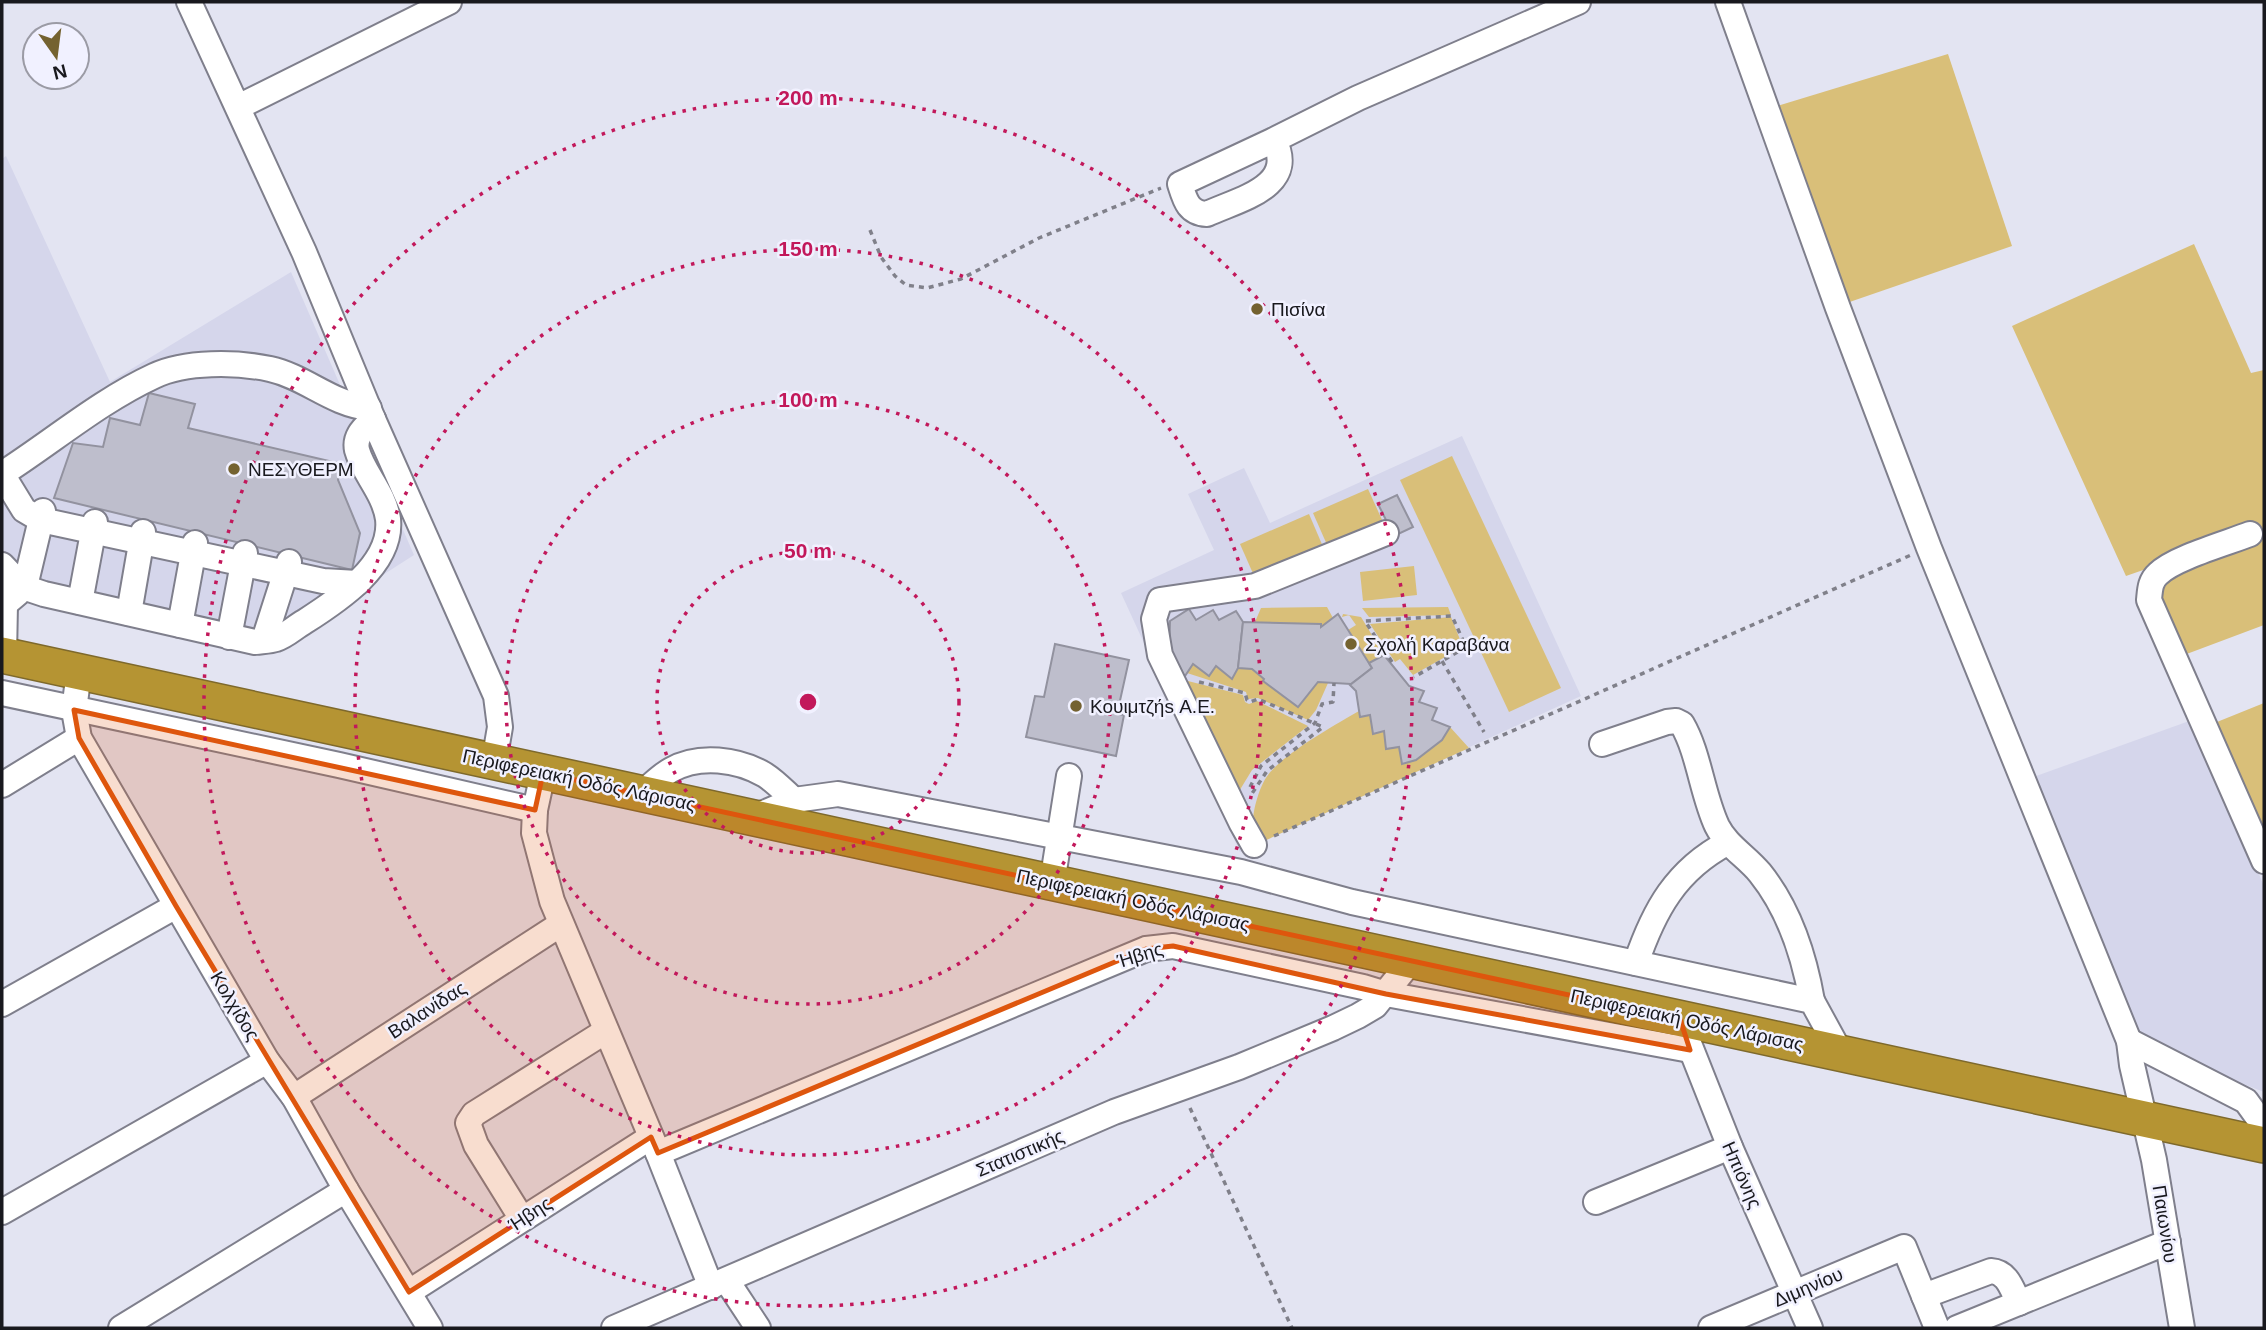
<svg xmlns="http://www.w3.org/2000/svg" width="2266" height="1330" font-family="Helvetica,sans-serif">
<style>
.built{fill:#d5d6eb}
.green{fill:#d9bf79}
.building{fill:#bebecc;stroke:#92929f;stroke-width:2}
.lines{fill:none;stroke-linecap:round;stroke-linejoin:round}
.minor-casing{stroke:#7f7f8c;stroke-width:28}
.highway-casing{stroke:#7e692c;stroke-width:38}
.path{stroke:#80808a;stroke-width:3.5;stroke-dasharray:5 5;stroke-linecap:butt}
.minor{stroke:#fff;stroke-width:24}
.highway{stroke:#b59433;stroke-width:35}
.marked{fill:#de560d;fill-opacity:0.2;stroke:#de560d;stroke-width:5;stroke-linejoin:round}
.ring{fill:none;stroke:#c2185b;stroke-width:3.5;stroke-dasharray:3.5 7}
.poi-dot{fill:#746230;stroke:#f1f1ff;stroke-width:2.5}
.labels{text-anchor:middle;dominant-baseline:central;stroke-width:5;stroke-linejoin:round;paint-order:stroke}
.poi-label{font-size:19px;fill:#19191e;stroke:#f1f1ff;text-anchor:start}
.street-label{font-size:19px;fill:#19191e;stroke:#f1f1ff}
.centre{fill:#c2185b;stroke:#f1f1ff;stroke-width:3.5}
.ring-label{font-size:21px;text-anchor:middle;font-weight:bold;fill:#c2185b;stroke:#f1f1ff;stroke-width:5;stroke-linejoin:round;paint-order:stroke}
</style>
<rect width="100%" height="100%" fill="#e3e4f2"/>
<g class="built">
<polygon points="6,156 110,382 291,272 414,555 266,650 2,594 2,159"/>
<polygon points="1462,436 1581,696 1240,852 1121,593 1214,550 1188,494 1244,468 1270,523"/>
<polygon points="2192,720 2264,886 2264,1092 2158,1051 2135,1036 2025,780"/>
</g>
<g class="green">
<polygon points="1948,54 2012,246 1838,306 1764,110"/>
<polygon points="2194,244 2251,373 2264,370 2264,625 2184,655 2146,569 2126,576 2012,326"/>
<polygon points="1452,456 1561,688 1509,712 1400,480"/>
<polygon points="1368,489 1383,522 1328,547 1313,513"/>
<polygon points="1309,514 1324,549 1255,578 1240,544"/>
<polygon points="1414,566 1417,595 1363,601 1360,572"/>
<polygon points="1327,607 1333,618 1321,627 1320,624 1255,622 1261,608"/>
<polygon points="1448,607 1451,615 1369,617 1362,608"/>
<polygon points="1343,614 1361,617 1384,655 1369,663 1348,630 1356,625 1349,615 1342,617"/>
<polygon points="1451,617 1463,647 1413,675 1400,659 1395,662 1370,624"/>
<polygon points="1193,664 1209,676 1216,666 1232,678 1238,668 1252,669 1264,679 1263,681 1298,707 1318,682 1328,683 1316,710 1308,720 1258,698 1248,699 1246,692 1187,673"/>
<polygon points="1184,680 1243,695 1245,702 1249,704 1257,701 1308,726 1252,770 1238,793"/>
<polygon points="2264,703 2264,843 2212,724"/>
<path d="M1359,711L1360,717L1370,715L1373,734L1384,731L1387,749L1399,747L1402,764C1422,759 1439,745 1450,727L1469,748L1262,842C1259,836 1253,828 1253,822C1253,809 1260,785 1268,775C1283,754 1335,725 1359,711Z"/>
</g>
<g class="building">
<polygon points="149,393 195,404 188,428 342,464 338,480 360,533 352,570 54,498 73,443 103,447 110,418 140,425"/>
<polygon points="1397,495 1413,527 1394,536 1378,504"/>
<polygon points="1189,609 1196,620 1213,610 1219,620 1236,611 1243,622 1238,668 1232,679 1216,666 1209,676 1193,664 1185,676 1169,662 1170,621"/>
<polygon points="1338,614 1372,668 1351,684 1318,682 1298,707 1263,681 1264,679 1252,669 1238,668 1243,622 1321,624 1321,627"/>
<polygon points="1055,644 1129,660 1117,714 1124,715 1116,756 1026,737 1035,696 1044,697"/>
<polygon points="1384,655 1409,686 1424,691 1419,702 1437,708 1432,720 1450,727 1442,740 1416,760 1402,764 1399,747 1386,749 1384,731 1373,734 1370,715 1360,717 1356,691 1350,685 1372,668 1369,663"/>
</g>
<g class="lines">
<defs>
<g id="minor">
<polyline points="189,2 304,252 373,419 496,696 500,727 494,762"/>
<polyline points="1728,2 1838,308 1929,548 2129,1041 2132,1065 2154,1160 2182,1328"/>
<polyline points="238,107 449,2"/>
<path d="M1274,140C1298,187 1239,199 1207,214C1188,213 1185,200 1180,184L1274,140L1358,98L1578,2"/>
<path d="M2,474C52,442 100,401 154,376C185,361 237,362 270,369C306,377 331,404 369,408"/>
<polyline points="2,474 24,510 41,520 323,581 357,583"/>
<path d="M2250,534C2227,543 2174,558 2158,574C2150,581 2150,590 2149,600L2264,861"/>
<path d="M2,565L23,587L44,594L255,642C262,641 270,641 276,639C286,636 295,627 304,622C337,601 393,565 388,519C384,492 363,473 357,450C354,436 364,428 373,419"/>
<polyline points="2,593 5,604 4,656"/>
<polyline points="80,602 95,522"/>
<polyline points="5,604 18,593 27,578 43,511"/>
<polyline points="129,613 143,532"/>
<polyline points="180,625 195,543"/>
<polyline points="229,637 245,553"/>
<polyline points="264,640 289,562"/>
<polyline points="79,672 74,710 79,738 267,1061 294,1097 346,1190 430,1328"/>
<polyline points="2,693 339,765 535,810"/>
<path d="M1602,744L1667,722L1676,721L1682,724C1699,753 1702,794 1717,826C1727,846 1746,856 1760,873C1789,909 1804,955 1812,1001"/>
<polyline points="543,773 535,810 534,833 552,901 658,1153 711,1287"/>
<polyline points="2,785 79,738"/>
<path d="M641,794C651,786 660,776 671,770C699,754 738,759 765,775C776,782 785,792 794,800"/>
<polyline points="752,818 794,800 838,794 1241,872 1352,902 1812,1001 1841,1054"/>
<polyline points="1254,845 1241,822 1160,655 1154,619 1160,600 1255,586 1386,533"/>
<polyline points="1052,883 1069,776"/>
<path d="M1636,963C1654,910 1676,870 1727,843"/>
<polyline points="2,1004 176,906"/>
<polyline points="1686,1036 1730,1147 1810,1328"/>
<polyline points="2129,1041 2246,1101 2264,1126"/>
<polyline points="294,1097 561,924"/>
<polyline points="658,1153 1146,949 1173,946 1363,987 1386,994 1690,1050"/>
<polyline points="1596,1202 1730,1147"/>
<polyline points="2,1212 267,1061"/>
<polyline points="522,1219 476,1145 468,1123 474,1114 606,1031"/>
<polyline points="727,1281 758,1328"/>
<polyline points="409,1292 651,1137"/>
<path d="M1924,1296L1991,1271C2008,1272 2012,1290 2019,1303"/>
<polyline points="121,1328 346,1190"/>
<polyline points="614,1328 1114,1112 1239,1067 1333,1028 1358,1016 1375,1006 1411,961"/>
<polyline points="1711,1328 1904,1247 1937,1328"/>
<polyline points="1957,1328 2168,1242"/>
</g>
<polyline id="highway" points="2,655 2264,1145"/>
</defs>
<use href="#minor" class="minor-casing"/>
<use href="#highway" class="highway-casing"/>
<g class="path">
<polyline points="870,230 881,257 895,276 906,285 927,288 961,279 1039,238 1161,188"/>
<polyline points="1442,661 1484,732"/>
<polyline points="1392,662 1365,621 1452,616 1466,647 1414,677"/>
<polyline points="1199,682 1245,693 1247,700 1250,702 1258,699 1323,727 1267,771 1251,795"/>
<polyline points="1250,787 1261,766 1315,723 1322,704 1333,702 1334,683"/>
<polyline points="1274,836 1911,555"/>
<polyline points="1190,1108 1292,1328"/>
</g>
<use href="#minor" class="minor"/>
<use href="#highway" class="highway"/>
</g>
<path class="marked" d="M74,710L535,810L543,773L1680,1019L1690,1050L1386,994L1173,946L1146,949L658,1153L651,1137L409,1292L176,906L79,738Z"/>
<g class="ring">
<circle cx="808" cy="702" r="151"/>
<circle cx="808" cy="702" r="302"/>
<circle cx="808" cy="702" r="453"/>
<circle cx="808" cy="702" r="604"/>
</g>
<g class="poi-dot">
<circle cx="1257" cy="309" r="7"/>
<circle cx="234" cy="469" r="7"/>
<circle cx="1351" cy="644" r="7"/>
<circle cx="1076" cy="706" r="7"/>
</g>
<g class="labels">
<g class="poi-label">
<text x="1271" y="309">Πισίνα</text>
<text x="248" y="469">ΝΕΣΥΘΕΡΜ</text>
<text x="1365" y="644">Σχολή Καραβάνα</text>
<text x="1090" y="706">Κουιμτζήs Α.Ε.</text>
</g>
<g class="street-label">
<text transform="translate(579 780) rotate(12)">Περιφερειακή Οδός Λάρισας</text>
<text transform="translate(1133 900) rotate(12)">Περιφερειακή Οδός Λάρισας</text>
<text transform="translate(1140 955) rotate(-17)">Ήβης</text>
<text transform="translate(235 1006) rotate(59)">Κολχίδος</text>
<text transform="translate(427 1010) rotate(-33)">Βαλανίδας</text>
<text transform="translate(1687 1020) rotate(12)">Περιφερειακή Οδός Λάρισας</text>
<text transform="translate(1020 1153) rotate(-23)">Στατιστικής</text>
<text transform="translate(1742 1175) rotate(66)">Ηπιόνης</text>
<text transform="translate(530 1214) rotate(-33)">Ήβης</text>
<text transform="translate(2165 1224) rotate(81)">Παιωνίου</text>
<text transform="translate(1808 1287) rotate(-23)">Διμηνίου</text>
</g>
</g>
<circle cx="808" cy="702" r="10" class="centre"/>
<g class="ring-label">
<text x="808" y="105">200 m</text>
<text x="808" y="256">150 m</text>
<text x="808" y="407">100 m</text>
<text x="808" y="558">50 m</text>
</g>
<rect width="2266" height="1330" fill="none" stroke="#19191e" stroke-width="7"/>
<g transform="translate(56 56) rotate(166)"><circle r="33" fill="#f1f1ff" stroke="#9b9ba5" stroke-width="2"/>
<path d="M0-5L12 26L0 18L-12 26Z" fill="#746230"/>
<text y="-10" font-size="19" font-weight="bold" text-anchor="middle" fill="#19191e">N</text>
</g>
</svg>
